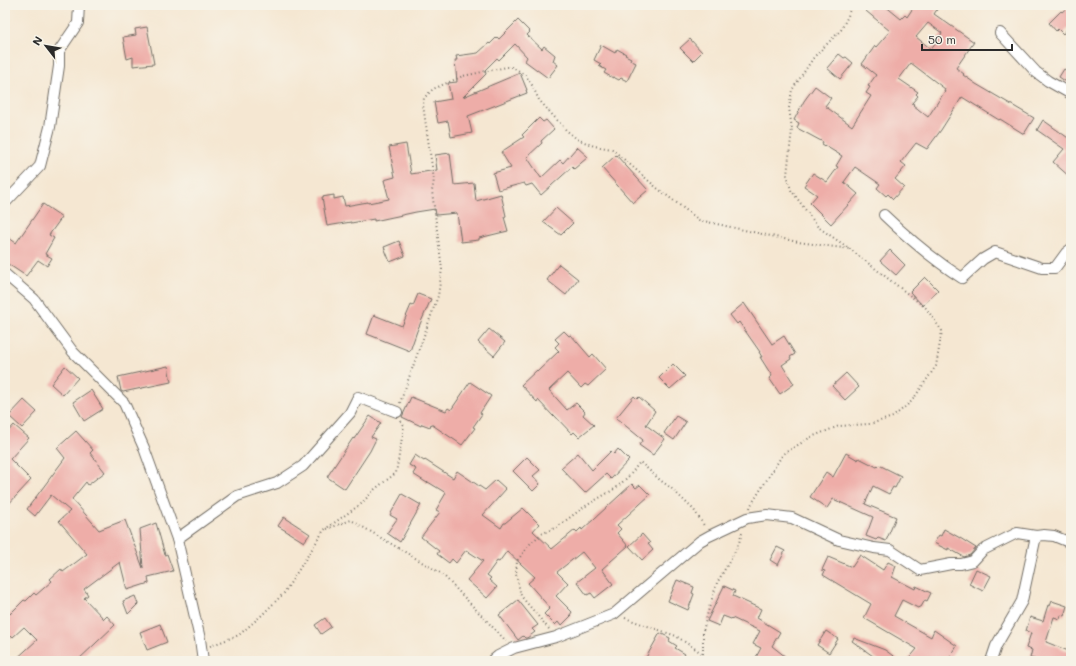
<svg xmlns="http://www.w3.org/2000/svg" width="1076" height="666" font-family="Mali,sans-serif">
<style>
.building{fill:#eeada8;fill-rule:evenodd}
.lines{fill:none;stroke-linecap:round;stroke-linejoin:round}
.minor-casing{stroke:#726d65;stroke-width:12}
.path{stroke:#726d65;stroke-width:2;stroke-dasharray:1 3;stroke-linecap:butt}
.minor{stroke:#fff;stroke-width:10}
</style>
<rect width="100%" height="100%" fill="#f7f3e8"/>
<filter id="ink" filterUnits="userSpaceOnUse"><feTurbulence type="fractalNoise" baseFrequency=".025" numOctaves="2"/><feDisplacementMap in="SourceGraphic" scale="8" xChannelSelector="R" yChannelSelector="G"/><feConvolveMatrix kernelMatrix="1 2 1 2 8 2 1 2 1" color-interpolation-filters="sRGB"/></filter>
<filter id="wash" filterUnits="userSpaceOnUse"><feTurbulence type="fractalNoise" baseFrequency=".012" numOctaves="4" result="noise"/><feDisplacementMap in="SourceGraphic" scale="16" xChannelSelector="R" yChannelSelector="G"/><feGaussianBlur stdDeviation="0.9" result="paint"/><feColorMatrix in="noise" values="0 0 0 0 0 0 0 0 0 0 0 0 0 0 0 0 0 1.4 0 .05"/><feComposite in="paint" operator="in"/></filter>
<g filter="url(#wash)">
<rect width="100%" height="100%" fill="#f5e7d2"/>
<g id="blocks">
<g class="building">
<path d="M870,5H884L901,19L905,15L907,17L915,5H940L934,14L974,42L956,68L964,74L963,75L976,84L1034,118L1024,134L1000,119L999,120L962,97L941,130L927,149L916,143L901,162L906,166L895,179L904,187L893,199L888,194L886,196L877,188L880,184L855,167L844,182L858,194L831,224L810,203L817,195L804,186L813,173L827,182L838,167L836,166L842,156L822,144L823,142L797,128L799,123L794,120L804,101L815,86L831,98L825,106L852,126L871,96L866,93L870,87L868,86L876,75L862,64L875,46L876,47L890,31L866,11ZM928,23L942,33L931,49L916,37ZM911,63L945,89L944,91H945L928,117L913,105L914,104L912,103L918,96L916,94L918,92L899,79Z"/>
<polygon points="1070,5 1071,5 1071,25 1063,34 1058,29 1056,31 1049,23 1061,11 1062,12"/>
<polygon points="518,20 530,32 527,35 542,49 544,46 555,55 553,61 558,65 548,78 525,61 527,57 515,44 499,60 497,58 485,70 486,74 463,97 520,73 527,90 526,90 527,93 468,116 472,133 451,137 448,121 438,123 434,102 451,99 448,83 457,82 455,60 457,60 456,56 478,53 489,43 490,44 497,37 499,39"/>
<polygon points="147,27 154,64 133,66 133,57 127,59 123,37 136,35 135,29"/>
<polygon points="690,39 702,52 693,61 680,48"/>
<polygon points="601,45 615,53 617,49 626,54 625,55 631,58 630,60 636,63 627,81 621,78 619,80 613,77 613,78 604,73 606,70 599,66 601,64 594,60"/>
<polygon points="839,54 844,58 846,57 853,63 840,79 827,68"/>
<polygon points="1064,69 1071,73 1071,85 1059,77"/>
<polygon points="539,118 543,122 546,120 554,129 541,141 542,143 527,157 541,178 560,160 563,163 577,147 588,157 574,169 572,167 541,195 532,184 526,186 524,183 498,190 493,173 511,168 501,152 524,137 522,135"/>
<polygon points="1043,120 1071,140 1071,178 1053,162 1064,149 1037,130"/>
<polygon points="406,144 411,174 437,170 435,155 450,153 454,185 474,183 476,201 501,194 506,216 504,217 508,231 479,238 479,240 461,242 457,213 436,215 435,209 416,212 374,221 374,219 351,223 351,222 327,226 322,197 334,195 334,199 343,197 345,206 368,202 368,203 389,199 384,180 395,177 389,147"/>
<polygon points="616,155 648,190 633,203 602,168"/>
<polygon points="43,204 62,217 49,235 54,238 45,254 52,258 47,266 38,260 26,276 5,262 5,235 16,243"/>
<polygon points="556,208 573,223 561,235 543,222"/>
<polygon points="399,241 405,256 390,262 384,247"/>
<polygon points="890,250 905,265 896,275 880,261"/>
<polygon points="559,264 578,279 566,295 547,280"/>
<polygon points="925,277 938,290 923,306 910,292"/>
<polygon points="418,294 431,299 417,331 410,351 367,334 374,315 402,326 411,305 413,306"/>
<polygon points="744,303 772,344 784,336 795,354 790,357 791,359 782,365 794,384 780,394 769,378 772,376 760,357 762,357 759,352 760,352 739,322 737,324 730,315"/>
<polygon points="489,329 505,342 494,356 478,342"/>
<polygon points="564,331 569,336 571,335 590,357 593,354 606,369 588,386 585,384 581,388 567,373 549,390 567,410 576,403 585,412 583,415 594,425 579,437 574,432 572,434 554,415 553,416 538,400 537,402 521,385 537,370 538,371 559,351 555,347 559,343 555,339"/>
<polygon points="673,364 685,376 670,389 659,378"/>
<polygon points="65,366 78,378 63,395 51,384"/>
<polygon points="168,366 171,382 123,392 121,391 118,377"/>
<polygon points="846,373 859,387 845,400 832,386"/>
<polygon points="470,382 491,396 480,413 482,414 473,427 475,428 462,445 431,424 430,427 422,424 421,426 402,417 411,397 446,411 448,408 451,410"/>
<polygon points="91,390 103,409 84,421 73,402"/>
<polygon points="634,396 637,399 639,397 655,411 646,425 665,439 653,455 639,445 643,440 616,418"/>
<polygon points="24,400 37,412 22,428 9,416"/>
<polygon points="370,416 381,423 371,437 376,439 370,451 345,489 327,477 353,438 354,439"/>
<polygon points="676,416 686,422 674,440 664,433"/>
<polygon points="14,425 29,438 10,459 31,480 5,508 5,435"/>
<polygon points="76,431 93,450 90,453 105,472 88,485 86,482 72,499 99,530 125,520 143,568 140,529 156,523 165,555 167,554 173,571 148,577 149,583 127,590 120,562 84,589 88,595 84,598 104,619 107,616 115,625 77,661 14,661 37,640 24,627 13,637 12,636 5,643 5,609 10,614 24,600 26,601 34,593 36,595 52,581 50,579 61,569 63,572 87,554 59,521 70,511 51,495 35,516 27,509 65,458 57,448"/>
<polygon points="618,449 629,460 611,479 606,474 585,493 561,468 578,453 592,470 611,451 614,454"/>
<polygon points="846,453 858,460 859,458 877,467 879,465 901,476 895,488 893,487 889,494 873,486 865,504 896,517 886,541 878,538 876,540 866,536 873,517 833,499 827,508 810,497 826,472 833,477"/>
<polygon points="415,455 424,461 425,460 453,478 457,471 485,490 496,480 506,489 483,515 501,528 504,523 505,523 523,508 539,524 533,531 552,549 575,530 577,532 581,528 582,530 632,484 636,488 640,485 650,495 617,525 621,529 617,533 628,546 602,569 613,584 595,598 591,593 587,595 577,582 595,568 582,552 557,572 568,583 556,596 572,612 570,615 571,616 561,626 558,622 555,625 544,614 550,608 528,583 535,577 507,551 499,562 497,561 487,575 491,578 489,580 497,587 487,598 467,580 483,561 466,550 456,563 452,559 449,563 437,554 439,551 421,537 440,512 436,510 446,493 428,482 427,483 413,474 416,469 409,465"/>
<polygon points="527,457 540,470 533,476 540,484 533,491 513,471"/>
<polygon points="402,494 421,505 400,542 387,533 397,519 390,515"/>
<polygon points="284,517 310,534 304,542 278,526"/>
<polygon points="944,529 960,538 976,548 970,555 964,557 948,548 948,550 934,543 939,535 941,536"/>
<polygon points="642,534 650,543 648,544 653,550 642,560 629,546"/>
<polygon points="777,547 785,551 778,565 770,560"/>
<polygon points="860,555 883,570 888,562 896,566 892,577 915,589 916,586 931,593 927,601 925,600 921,607 919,607 918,608 902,600 894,616 931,637 934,630 957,646 948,661 907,661 917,649 864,618 871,604 823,575 825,571 822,570 828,557 852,567"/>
<polygon points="976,569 991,576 983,591 969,584"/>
<polygon points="677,580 694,587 692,593 694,594 688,610 668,601"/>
<polygon points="724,586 735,591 733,596 761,609 757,618 780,632 772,646 791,661 754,661 761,648 753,644 760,631 732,618 731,619 723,616 719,626 707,621"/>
<polygon points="135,596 138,604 128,614 123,601"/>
<polygon points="518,600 538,625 532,629 535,632 527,638 525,638 523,636 518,640 499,615"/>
<polygon points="1052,601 1067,606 1064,616 1061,615 1060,619 1054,617 1046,642 1071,652 1070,661 1041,661 1030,658 1032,650 1026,648 1031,633 1026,631 1030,617 1043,621 1048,605 1050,606"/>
<polygon points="325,618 331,627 321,634 315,625"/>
<polygon points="160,624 167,642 147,650 140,632"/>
<polygon points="826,631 838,639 829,653 817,645"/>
<polygon points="660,633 670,638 669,641 677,646 675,648 685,654 681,661 644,661"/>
<polygon points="854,638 885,650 900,661 880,661 852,641"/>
</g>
</g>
</g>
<g filter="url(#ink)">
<use href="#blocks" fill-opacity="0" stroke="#726d65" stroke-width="1"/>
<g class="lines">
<defs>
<g id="minor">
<polyline points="1000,33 1036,72 1048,81 1071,94"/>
<polyline points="5,203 40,166 50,127 59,66 59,51 78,23 79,5"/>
<path d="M884,215C909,239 934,260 962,278L983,259L995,252L1042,268H1055L1066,253L1071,249"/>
<polyline points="5,274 34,299 73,352 124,403 144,448 177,539"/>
<polyline points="203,661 200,639 177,539 237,496 277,483 303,466 350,413 358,397 397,412"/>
<polyline points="492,661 498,656 514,648 556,637 614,614 700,541 709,536 747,518 767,515 792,518 839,540 874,548 890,550 920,570 951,564 961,564 973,561 983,550 1017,533 1036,536 1044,535 1054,536 1071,543"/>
<polyline points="991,661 996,646 1022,601 1036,536"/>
</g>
</defs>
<use href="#minor" class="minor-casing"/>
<g class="path">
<polyline points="400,403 438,296 442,269 432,191 434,180 423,105 424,98 433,89 463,76 507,67 513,67 525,75 531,83 539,100 566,130 577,139 594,146 612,149 657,188 699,220 798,242 850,249"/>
<polyline points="750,508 751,505 783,454 811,437 839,426 870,424 893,417 912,401 936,366 942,331 926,308 850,249 818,227 791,190 787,175 792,129 789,108 792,90 814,57 841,30 848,16 851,5"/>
<polyline points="327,529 351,520 442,574 506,641"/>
<polyline points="625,618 676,636 703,654 703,661"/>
<polyline points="549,629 521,596 516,574 517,561 530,544 541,534 557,527 584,507 616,488 630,475 640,462 660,480 671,488 694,510 705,527"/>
<polyline points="210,646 239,635 262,615 284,593 324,530 361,504 375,489 396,473 404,426 401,421"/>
<polyline points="703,654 703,631 709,608 717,583 738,546 742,533"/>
</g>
<use href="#minor" class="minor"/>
</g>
</g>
<rect width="1076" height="666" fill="none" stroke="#f7f3e8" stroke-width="20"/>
<g transform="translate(46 46) rotate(301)" stroke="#f7f3e8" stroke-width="3" paint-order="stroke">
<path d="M0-3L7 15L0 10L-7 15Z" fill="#2b2b2b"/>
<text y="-6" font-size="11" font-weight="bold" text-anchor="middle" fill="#2b2b2b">N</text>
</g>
<path d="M922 44v6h90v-6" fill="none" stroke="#2b2b2b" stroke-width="2"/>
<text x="928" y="44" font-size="12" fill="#2b2b2b" stroke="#f7f3e8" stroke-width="3" paint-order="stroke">50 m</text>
</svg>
